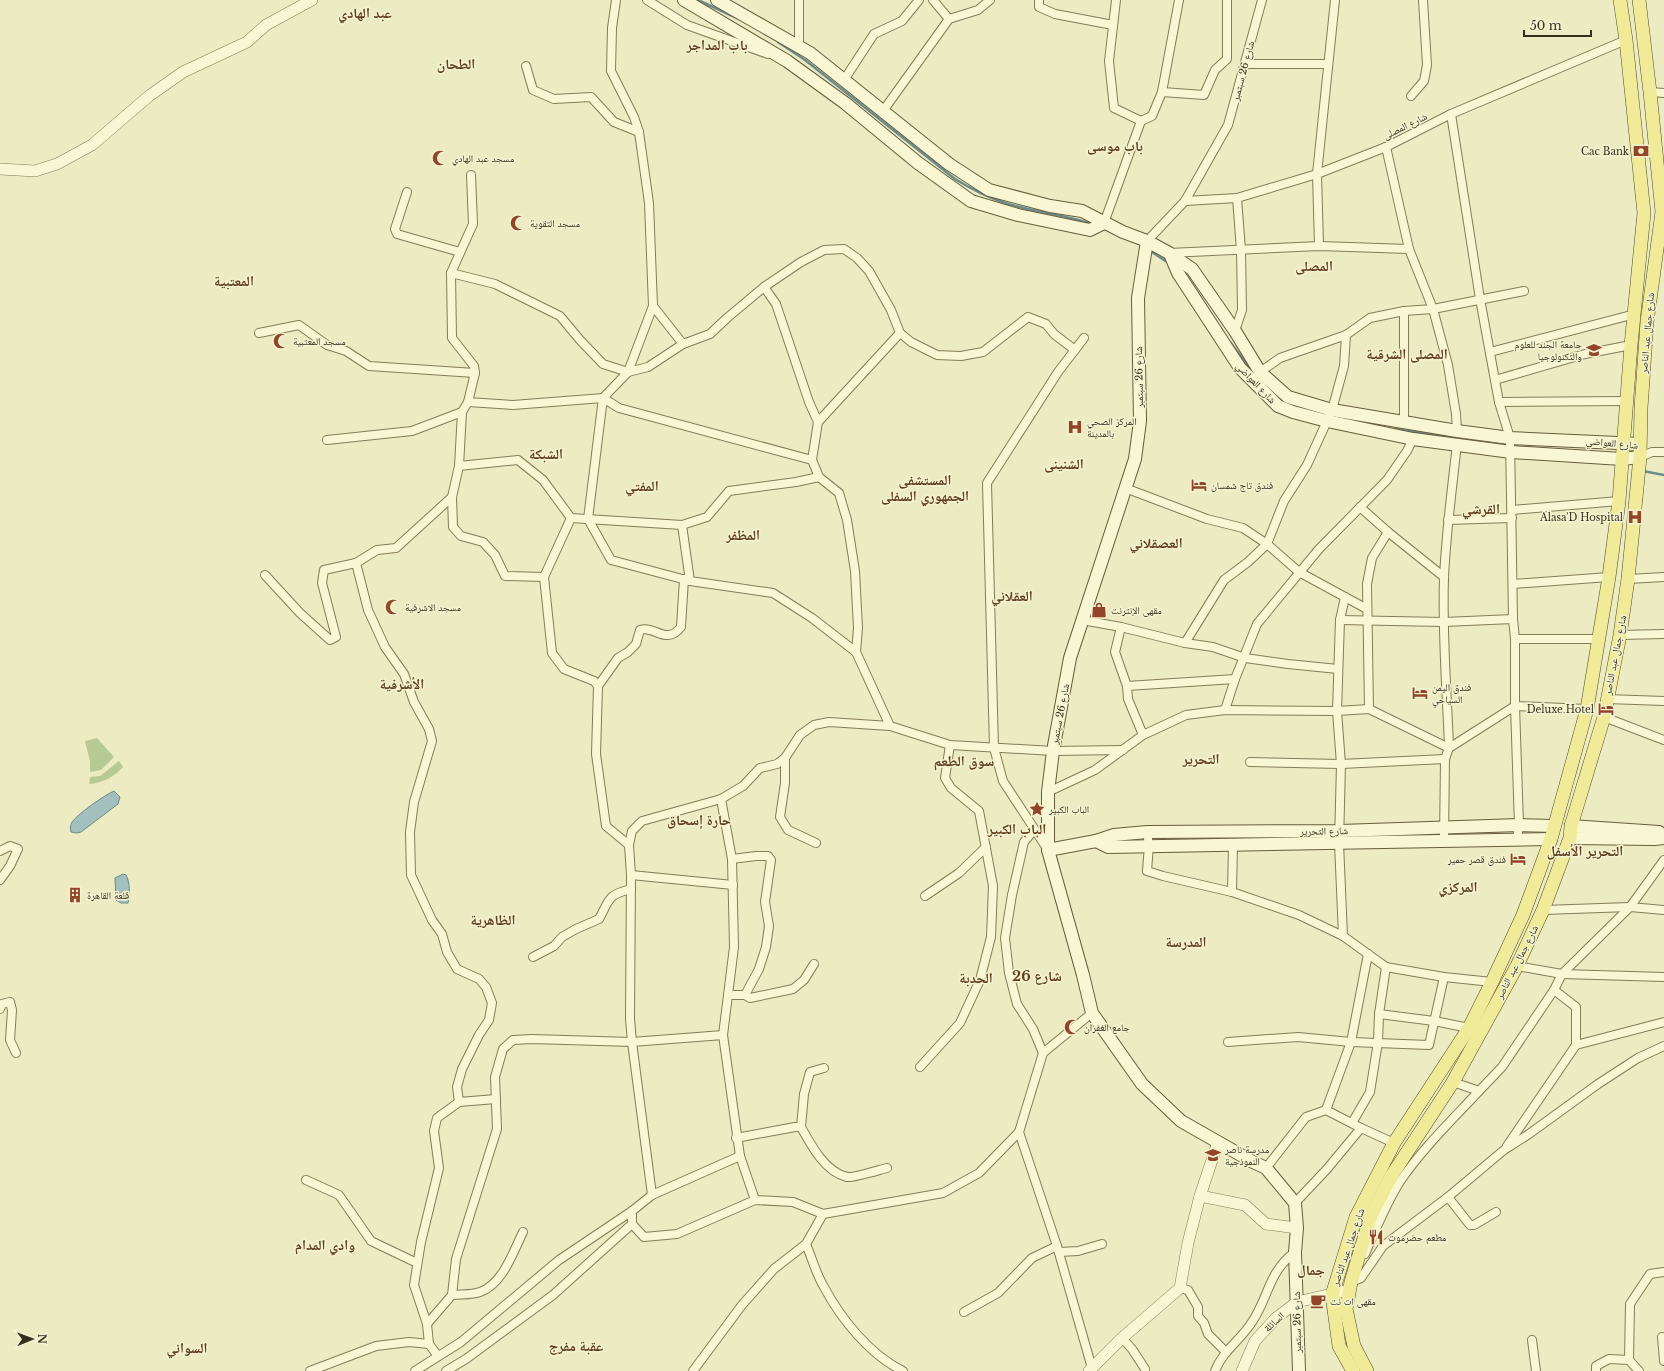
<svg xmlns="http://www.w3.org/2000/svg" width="1664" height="1371" font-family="'Libre Baskerville','Noto Naskh Arabic',serif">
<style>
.green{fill:#b6ca95}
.water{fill:#a3bfbe;stroke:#6b8c8c}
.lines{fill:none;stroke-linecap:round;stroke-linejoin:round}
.stream{stroke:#6b8c8c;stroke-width:2.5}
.minor-casing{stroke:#857c59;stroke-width:10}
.tertiary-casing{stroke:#857c59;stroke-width:12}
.secondary-casing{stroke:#675d3c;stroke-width:14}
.primary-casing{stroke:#53492d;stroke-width:14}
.minor{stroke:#f8f6d3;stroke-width:8}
.tertiary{stroke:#f8f6d3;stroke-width:11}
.secondary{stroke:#f8f6d3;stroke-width:12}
.primary{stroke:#f0eb98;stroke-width:13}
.labels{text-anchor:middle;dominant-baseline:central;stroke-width:3;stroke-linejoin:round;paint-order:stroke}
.street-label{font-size:10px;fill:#352f1d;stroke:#f4f3d0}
.poi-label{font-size:10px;fill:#352f1d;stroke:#f4f3d0;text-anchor:start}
.district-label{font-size:14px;font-weight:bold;fill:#613d1d;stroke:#f4f3d0}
</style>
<rect width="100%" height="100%" fill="#edebc1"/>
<g class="green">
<polygon points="97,738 114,757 101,770 90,772 90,761 85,741"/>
<path d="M119,761L123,767C114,777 103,783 89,784L90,777L100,776Z"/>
</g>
<g class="water">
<path d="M114,791L120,797L118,804L81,832L77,833L71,832C70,828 70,826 72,822C79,813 103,796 114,791Z"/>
<path d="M123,874L126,875C130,882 130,894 128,903H121L116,900L115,878Z"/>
</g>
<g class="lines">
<g class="stream">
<polyline points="698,0 739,19"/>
<path d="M778,42L805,60L955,179C971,189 987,197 1005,203C1033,212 1063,214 1092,224"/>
<polyline points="1149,250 1170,264"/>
<polyline points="1230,342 1252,371"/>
<polyline points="1275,395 1287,403 1300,408"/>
<polyline points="1395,429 1461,439"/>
<polyline points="1643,471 1664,475"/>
</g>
<defs>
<g id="minor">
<polyline points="616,0 612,28 611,71 634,117 639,132 649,203 653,306 628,372 648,367 683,344 653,306"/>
<polyline points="647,0 687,25 768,54"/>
<polyline points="933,0 949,19"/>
<polyline points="1039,0 1039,7 1055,14 1113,25"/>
<polyline points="1116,0 1109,61 1114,108 1141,121"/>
<polyline points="799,47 799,0"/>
<polyline points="1245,64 1328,64"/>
<polyline points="526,66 533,90 554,99 591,97 614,122 639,132"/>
<polyline points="844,80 874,34 902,21 919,0"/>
<polyline points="1162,92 1204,95 1215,70 1227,59 1227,0"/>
<polyline points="1650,92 1664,93"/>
<polyline points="1411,96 1424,81 1427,65 1423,0"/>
<polyline points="883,111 949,19 978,10 990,0"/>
<polyline points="1451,114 1480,299 1499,402 1510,438 1513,619 1515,639 1515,706 1519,825 1517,839"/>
<polyline points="1386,147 1409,249 1433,309 1448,365 1456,414 1457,431"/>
<polyline points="471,175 473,224 451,273 452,338 474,366 475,373 468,402 513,405 603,398 619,408 812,460 819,477 839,493 847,520 855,571 858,628 856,652"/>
<polyline points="407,192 395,229 397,234 460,252"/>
<polyline points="1185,201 1237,198 1317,174 1386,147 1451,114 1626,40"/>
<polyline points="1104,223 1141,121 1152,116 1162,92 1179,0"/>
<polyline points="1147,241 1185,201 1228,125 1262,0"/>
<polyline points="1319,246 1317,174 1335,0"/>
<polyline points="1169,253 1319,246 1409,249"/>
<polyline points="451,273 495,284 560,316 580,340 603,364 628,372 603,398 588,519 611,560 690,581 773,593 812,618 856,652 890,726 950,745 1053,751 1123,750"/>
<polyline points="764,287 776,304 809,402 818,422 812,460"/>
<polyline points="1404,311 1404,422"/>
<polyline points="1235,331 1242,310 1241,250 1237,198"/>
<polyline points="259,333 299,325 327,345 346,351 369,366 475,373"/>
<polyline points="683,344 710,334 727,318 764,287 801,262 824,250 844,249 857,258 869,271 891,310 900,333 911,342 937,355 961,356 983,352 1028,317 1046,324 1054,334 1075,350"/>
<polyline points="1490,352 1635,314"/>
<polyline points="1260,372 1280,358 1346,335 1370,318 1404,311 1433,309 1524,291"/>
<polyline points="1495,380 1585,354 1631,345"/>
<polyline points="468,402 462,412 459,466 452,497 453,527 461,536 483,542 495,555 505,576 544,577 552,653 564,669 594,681 598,686 596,754 606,826 629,845 631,875 630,1019 632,1042 652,1195"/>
<polyline points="1499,402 1627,401"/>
<polyline points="818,422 900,333"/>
<polyline points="327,440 412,431 462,412"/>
<polyline points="1640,457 1652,452 1664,452"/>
<polyline points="459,466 518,460 543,480 571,518 682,525 707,517 729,491 796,482 819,477"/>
<polyline points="1125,488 1207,519 1243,528 1267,544 1299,572 1367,609"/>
<polyline points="1360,507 1388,532 1444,577"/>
<polyline points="1512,510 1619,501"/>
<polyline points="1448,520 1512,518"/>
<polyline points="682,525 690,581"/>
<polyline points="356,563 368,610 385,647 404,674 414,702 429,729 432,741 414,802 410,832 411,875 432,920 442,934 447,952 457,969 479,979 486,987 492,1003 489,1020 479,1035 462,1069 457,1087 459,1102"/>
<polyline points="265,575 300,613 330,640 336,637 322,583 324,570 356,563 377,550 396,548 452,497"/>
<polyline points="544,577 571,518"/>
<polyline points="1628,579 1664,577"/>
<polyline points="1513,584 1609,577"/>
<polyline points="1082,620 1121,627 1185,643 1213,647 1245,658 1288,664 1338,669"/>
<polyline points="1340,620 1444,622 1513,619"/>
<polyline points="1121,627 1115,652 1127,686 1128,699 1143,735"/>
<polyline points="1620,635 1664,634"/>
<polyline points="1515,639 1599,639"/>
<polyline points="1185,643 1224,580 1248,562 1267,544 1284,501 1307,465 1332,410 1344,366 1346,335"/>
<path d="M598,686L618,658L628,652L636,644L640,630C655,625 666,646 681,627L684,579"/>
<polyline points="1127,686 1235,679"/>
<polyline points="1607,699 1664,701"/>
<polyline points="1369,709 1367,584 1372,558 1388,532"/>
<polyline points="1225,710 1235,679 1257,624 1319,549 1387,480 1407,451 1413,439"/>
<polyline points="1604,717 1664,740"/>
<polyline points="785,758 785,783 780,817 788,830 816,843"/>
<polyline points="1250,762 1341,764 1445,759"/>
<polyline points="1048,792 1095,770 1143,735 1186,715 1225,710 1337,711 1369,709 1449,748 1515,706 1587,709"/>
<polyline points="721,799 732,859 734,947 723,1035 740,1156 755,1200"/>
<polyline points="1034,830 1024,842 1012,895 1005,938 1009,973 1017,1004 1033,1029 1043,1053"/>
<polyline points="1147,832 1149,845 1147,871 1163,876 1232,892 1299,915 1343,936 1386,967 1444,977 1492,982"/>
<path d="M1444,840L1445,759L1449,748C1447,691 1442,634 1444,578C1446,533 1452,489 1457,444"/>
<polyline points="629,845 632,831 642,821 721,799 743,786 760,768 777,764 785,758 800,735 814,725 829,722 890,726"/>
<polyline points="1048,850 1003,781 994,748 987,483 1058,372 1084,338"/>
<polyline points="0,851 10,846 18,849 10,866 0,880"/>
<polyline points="631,875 733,885"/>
<polyline points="1232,892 1233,845"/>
<polyline points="925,896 959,873 986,847"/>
<polyline points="1543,910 1630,907 1664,910"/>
<polyline points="1343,936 1339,843 1341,764 1337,711 1340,620 1345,597"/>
<path d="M533,957L554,946L562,937L576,929L599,919C610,899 607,895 631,889"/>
<polyline points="1517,966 1562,974 1664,977"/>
<polyline points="728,995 745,995 759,969 766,947 769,926 765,902 771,860 768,856 756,856 732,859"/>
<polyline points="745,995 750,998 793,989 804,980 814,964"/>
<polyline points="0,1009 2,1004 10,1002 12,1010 10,1040 16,1053"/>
<polyline points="1379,1014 1434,1021 1469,1028"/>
<polyline points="1228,1042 1298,1037 1351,1042 1429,1045 1444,977"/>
<polyline points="1576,1045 1664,1022"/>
<polyline points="920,1067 960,1023 980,980 991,937 993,886 979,811 951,788 945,778 950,745"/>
<polyline points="1453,1082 1479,1091 1502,1067 1554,990 1562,974 1630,907 1664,860"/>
<polyline points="1326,1110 1351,1042 1368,954"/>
<polyline points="1352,1123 1370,1092 1378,1042 1379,1014 1386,967"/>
<polyline points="801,1127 804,1094 810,1072 824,1068"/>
<polyline points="1019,1132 1057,1246 1092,1368"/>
<path d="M736,1138L795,1127H801C811,1145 825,1172 847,1177C853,1178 879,1170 887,1168"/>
<polyline points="1507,1146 1576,1045 1576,1007 1554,990"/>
<polyline points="1266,1168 1306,1117 1326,1110 1361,1128 1394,1143"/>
<polyline points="306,1180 339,1195 371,1241 417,1263"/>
<polyline points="1448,1197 1470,1225 1474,1225 1496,1212"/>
<polyline points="1295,1203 1327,1169 1361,1128"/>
<polyline points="632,1211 632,1224 644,1237 677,1234 755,1200 793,1202 823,1214 943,1193 979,1173 1019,1132 1043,1053 1092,1013"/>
<path d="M823,1214L806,1244C812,1258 816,1274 824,1287C841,1319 870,1355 903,1371"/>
<polyline points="1059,1252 1078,1251 1102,1244"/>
<path d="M1365,1254C1375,1231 1387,1201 1401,1180C1423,1148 1452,1120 1479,1091"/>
<polyline points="1351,1282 1361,1278 1383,1246 1448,1197 1504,1150 1529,1134 1598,1084 1638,1058 1664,1046"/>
<polyline points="1180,1288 1188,1290 1198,1307 1198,1316 1204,1323 1208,1334 1226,1352"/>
<path d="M452,1295C461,1294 472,1295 480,1292C503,1284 513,1252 523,1232"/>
<polyline points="964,1312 998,1293 1032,1258 1057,1246"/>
<polyline points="427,1324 452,1295 456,1259 497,1129 495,1077 503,1049 513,1040 532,1039 632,1042 723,1035"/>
<polyline points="1662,1337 1664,1361"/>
<polyline points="1122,1338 1132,1349 1145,1369"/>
<polyline points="1532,1340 1536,1371"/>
<polyline points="438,1356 429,1344 427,1324 414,1285 421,1242 439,1168 434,1131 437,1118 459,1102 496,1099"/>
<polyline points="310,1371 376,1346 409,1342 429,1344"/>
<polyline points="415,1371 461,1342 559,1260 632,1211 652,1195 740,1156"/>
<polyline points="446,1371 466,1359 553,1295 632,1224"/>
<polyline points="693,1371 742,1305 774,1269 806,1244"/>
<path d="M1215,1371C1223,1350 1241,1340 1252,1322C1269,1297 1268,1272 1295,1252"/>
<polyline points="1596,1371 1596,1366 1609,1359 1629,1360"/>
<polyline points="1639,1371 1629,1360 1630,1304 1650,1274 1664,1272"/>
</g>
<g id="tertiary">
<polyline points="0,169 35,171 57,164 92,145 149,96 183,72 247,42 266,25 312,0"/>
<polyline points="1200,1196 1245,1205 1266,1224 1297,1228"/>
<polyline points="1089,1371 1122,1338 1180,1288 1188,1243 1200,1196 1218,1142"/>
<polyline points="1242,1371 1255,1341 1276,1318 1297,1302 1349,1290"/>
</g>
<g id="secondary">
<polyline points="684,0 787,61 845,103 918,163 971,201 1018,215 1090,230 1104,223"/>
<polyline points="717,0 810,53 949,164 989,190 1050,206 1082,211 1123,232 1147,241 1169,253 1192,269 1235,331 1260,372 1288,397 1332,410 1457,431 1510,438 1640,444"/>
<polyline points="1147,241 1138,298 1140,421 1135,459 1070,658 1053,751 1048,792 1048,850 1083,975 1092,1013 1142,1084 1181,1121 1253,1162 1266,1168 1295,1203 1297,1228 1295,1252 1299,1371"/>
<polyline points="1170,254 1178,273 1240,368 1278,406 1293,412 1327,421 1413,439 1511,452 1622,459 1640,457"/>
<polyline points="1571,826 1659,832"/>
<polyline points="1570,838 1655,839 1664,838"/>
<polyline points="1096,841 1108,847 1551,839"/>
<polyline points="1048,850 1096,841 1114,835 1147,832 1340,831 1519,825 1554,826"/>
</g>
<g id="primary">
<polyline points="1353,1371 1339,1346 1332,1295 1356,1217 1394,1143 1469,1028 1492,982 1523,915 1551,839 1587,709 1609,577 1619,501 1631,345 1644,213 1626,40 1620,0"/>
<polyline points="1367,1371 1354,1346 1346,1309 1351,1282 1371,1215 1392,1175 1453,1082 1517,966 1543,910 1570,838 1571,826 1604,717 1620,635 1628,579 1640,457 1641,408 1647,322 1662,212 1650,92 1639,0"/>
</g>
</defs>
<use href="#minor" class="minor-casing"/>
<use href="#tertiary" class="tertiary-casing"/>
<use href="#secondary" class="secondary-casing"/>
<use href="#primary" class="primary-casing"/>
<use href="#minor" class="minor"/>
<use href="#tertiary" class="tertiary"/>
<use href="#secondary" class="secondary"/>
<use href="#primary" class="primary"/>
</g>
<defs>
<symbol id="bank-bare" viewBox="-9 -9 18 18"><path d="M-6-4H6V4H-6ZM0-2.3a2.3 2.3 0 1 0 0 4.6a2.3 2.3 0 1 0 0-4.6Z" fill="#93452a" stroke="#f4f3d0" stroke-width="2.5" paint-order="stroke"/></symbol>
<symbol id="mosque-bare" viewBox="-9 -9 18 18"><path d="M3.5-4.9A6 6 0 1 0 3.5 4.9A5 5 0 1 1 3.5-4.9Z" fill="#93452a" stroke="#f4f3d0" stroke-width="2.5" paint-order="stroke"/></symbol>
<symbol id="university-bare" viewBox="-9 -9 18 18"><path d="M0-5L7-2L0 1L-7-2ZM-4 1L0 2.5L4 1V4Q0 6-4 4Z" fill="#93452a" stroke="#f4f3d0" stroke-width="2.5" paint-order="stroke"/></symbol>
<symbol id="hospital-bare" viewBox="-9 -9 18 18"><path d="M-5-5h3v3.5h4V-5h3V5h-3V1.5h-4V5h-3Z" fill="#93452a" stroke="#f4f3d0" stroke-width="2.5" paint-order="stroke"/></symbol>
<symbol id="hotel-bare" viewBox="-9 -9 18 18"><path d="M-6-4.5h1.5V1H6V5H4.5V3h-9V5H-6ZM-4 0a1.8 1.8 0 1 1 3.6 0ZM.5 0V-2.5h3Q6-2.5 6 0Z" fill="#93452a" stroke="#f4f3d0" stroke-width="2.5" paint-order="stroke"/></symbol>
<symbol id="shop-bare" viewBox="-9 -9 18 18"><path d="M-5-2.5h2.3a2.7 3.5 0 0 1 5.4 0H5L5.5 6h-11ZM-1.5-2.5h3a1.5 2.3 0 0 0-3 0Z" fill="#93452a" stroke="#f4f3d0" stroke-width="2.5" paint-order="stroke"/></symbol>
<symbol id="sight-bare" viewBox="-9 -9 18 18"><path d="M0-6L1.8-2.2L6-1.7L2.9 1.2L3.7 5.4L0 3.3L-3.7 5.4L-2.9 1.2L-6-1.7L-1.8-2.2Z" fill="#93452a" stroke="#f4f3d0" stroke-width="2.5" paint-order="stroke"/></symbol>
<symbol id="building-bare" viewBox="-9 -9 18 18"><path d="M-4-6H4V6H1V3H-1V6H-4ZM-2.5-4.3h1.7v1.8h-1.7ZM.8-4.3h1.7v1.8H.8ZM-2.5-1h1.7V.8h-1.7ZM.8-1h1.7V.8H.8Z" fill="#93452a" stroke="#f4f3d0" stroke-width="2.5" paint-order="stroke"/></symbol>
<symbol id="school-bare" viewBox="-9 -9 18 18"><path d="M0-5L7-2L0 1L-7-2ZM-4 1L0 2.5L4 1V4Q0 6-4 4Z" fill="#93452a" stroke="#f4f3d0" stroke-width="2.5" paint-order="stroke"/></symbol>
<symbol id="restaurant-bare" viewBox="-9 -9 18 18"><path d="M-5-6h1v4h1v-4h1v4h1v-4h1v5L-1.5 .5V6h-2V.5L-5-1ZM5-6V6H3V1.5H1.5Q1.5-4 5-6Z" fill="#93452a" stroke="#f4f3d0" stroke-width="2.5" paint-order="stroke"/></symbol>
<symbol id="cafe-bare" viewBox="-9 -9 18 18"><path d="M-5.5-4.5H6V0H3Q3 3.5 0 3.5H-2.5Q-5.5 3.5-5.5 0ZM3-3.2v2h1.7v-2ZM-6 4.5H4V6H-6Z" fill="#93452a" stroke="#f4f3d0" stroke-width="2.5" paint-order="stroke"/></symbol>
</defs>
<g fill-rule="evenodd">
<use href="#bank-bare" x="1630" y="140" width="22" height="22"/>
<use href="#mosque-bare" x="429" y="147" width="22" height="22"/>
<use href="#mosque-bare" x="507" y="212" width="22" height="22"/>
<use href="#mosque-bare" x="270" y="330" width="22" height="22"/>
<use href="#university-bare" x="1583" y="339" width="22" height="22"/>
<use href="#hospital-bare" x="1064" y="416" width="22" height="22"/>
<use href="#hotel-bare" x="1188" y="474" width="22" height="22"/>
<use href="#hospital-bare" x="1624" y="506" width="22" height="22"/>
<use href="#mosque-bare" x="382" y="596" width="22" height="22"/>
<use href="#shop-bare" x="1088" y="599" width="22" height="22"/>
<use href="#hotel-bare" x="1409" y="682" width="22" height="22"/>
<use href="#hotel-bare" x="1595" y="698" width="22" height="22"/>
<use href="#sight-bare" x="1026" y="798" width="22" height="22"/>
<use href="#hotel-bare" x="1507" y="848" width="22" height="22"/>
<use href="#building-bare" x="64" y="884" width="22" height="22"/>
<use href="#mosque-bare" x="1061" y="1016" width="22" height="22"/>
<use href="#school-bare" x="1202" y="1144" width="22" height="22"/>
<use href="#restaurant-bare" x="1365" y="1226" width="22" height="22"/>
<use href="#cafe-bare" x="1307" y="1290" width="22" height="22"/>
</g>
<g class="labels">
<g class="street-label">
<text transform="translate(1243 71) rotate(-75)">شارع 26 سبتمبر</text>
<text transform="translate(1405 126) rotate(-26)">شارع المصلى</text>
<text transform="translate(1647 333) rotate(-85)">شارع جمال عبد الناصر</text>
<text transform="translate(1139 377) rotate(-91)">شارع 26 سبتمبر</text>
<text transform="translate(1256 383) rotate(46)">شارع العواضي</text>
<text transform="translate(1612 443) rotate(5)">شارع العواضي</text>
<text transform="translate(1615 655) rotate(-79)">شارع جمال عبد الناصر</text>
<text transform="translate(1060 714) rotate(-79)">شارع 26 سبتمبر</text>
<text transform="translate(1324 831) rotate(-1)">شارع التحرير</text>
<text transform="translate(1517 962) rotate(-63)">شارع جمال عبد الناصر</text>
<text transform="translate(1348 1247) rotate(-71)">شارع جمال عبد الناصر</text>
<text transform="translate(1274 1322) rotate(-42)">السائلة</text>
<text transform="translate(1297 1322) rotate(-91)">شارع 26 سبتمبر</text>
</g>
<g class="poi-label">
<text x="1629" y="151" text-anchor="end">Cac Bank</text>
<text x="452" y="158">مسجد عبد الهادي</text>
<text x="530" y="223">مسجد التقوية</text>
<text x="293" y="341">مسجد المعتبية</text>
<text x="1582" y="344" text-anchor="end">جامعة الجند للعلوم<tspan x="1582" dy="12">والتكنولوجيا</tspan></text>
<text x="1087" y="421">المركز الصحي<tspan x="1087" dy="12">بالمدينة</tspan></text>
<text x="1211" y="485">فندق تاج شمسان</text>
<text x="1623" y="517" text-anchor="end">Alasa'D Hospital</text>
<text x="405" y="607">مسجد الاشرفية</text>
<text x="1111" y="610">مقهى الإنترنت</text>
<text x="1432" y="687">فندق اليمن<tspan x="1432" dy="12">السياحي</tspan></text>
<text x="1594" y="709" text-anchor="end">Deluxe Hotel</text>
<text x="1049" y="809">الباب الكبير</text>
<text x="1506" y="859" text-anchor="end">فندق قصر حمير</text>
<text x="87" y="895">قلعة القاهرة</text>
<text x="1084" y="1027">جامع الغفران</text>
<text x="1225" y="1149">مدرسة ناصر<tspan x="1225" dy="12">النموذجية</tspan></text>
<text x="1388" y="1237">مطعم حضرموت</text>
<text x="1330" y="1301">مقهى ات نت</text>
</g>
<g class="district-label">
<text x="365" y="13">عبد الهادي</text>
<text x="717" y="45">باب المداجر</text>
<text x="456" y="64">الطحان</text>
<text x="1115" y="146">باب موسى</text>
<text x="1314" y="266">المصلى</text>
<text x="234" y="281">المعتبية</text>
<text x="1407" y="354">المصلى الشرقية</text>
<text x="546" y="454">الشبكة</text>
<text x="1064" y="464">الشنينى</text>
<text x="925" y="480">المستشفى<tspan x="925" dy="16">الجمهوري السفلى</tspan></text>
<text x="642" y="486">المفتي</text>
<text x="1481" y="509">القرشي</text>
<text x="743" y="535">المظفر</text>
<text x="1156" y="543">العصقلاني</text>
<text x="1012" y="596">العقلاني</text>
<text x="402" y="684">الأشرفية</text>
<text x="1201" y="759">التحرير</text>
<text x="964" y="761">سوق الطعم</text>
<text x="699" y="820">حارة إسحاق</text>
<text x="1017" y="829">الباب الكبير</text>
<text x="1585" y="851">التحرير الأسفل</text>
<text x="1458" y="887">المركزي</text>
<text x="493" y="920">الظاهرية</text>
<text x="1186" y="942">المدرسة</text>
<text x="1037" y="976">شارع 26</text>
<text x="976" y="978">الحدبة</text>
<text x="325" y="1245">وادي المدام</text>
<text x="1311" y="1270">جمال</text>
<text x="576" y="1346">عقبة مفرج</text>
<text x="187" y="1348">السواني</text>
</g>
</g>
<g transform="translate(32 1339) rotate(89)" stroke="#f4f3d0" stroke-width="3" paint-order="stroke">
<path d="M0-3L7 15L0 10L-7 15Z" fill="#352f1d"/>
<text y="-6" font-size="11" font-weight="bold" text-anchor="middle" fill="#352f1d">N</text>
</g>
<path d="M1524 30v6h67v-6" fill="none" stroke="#352f1d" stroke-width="2"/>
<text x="1530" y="30" font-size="12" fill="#352f1d" stroke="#f4f3d0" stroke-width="3" paint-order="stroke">50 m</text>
</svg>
